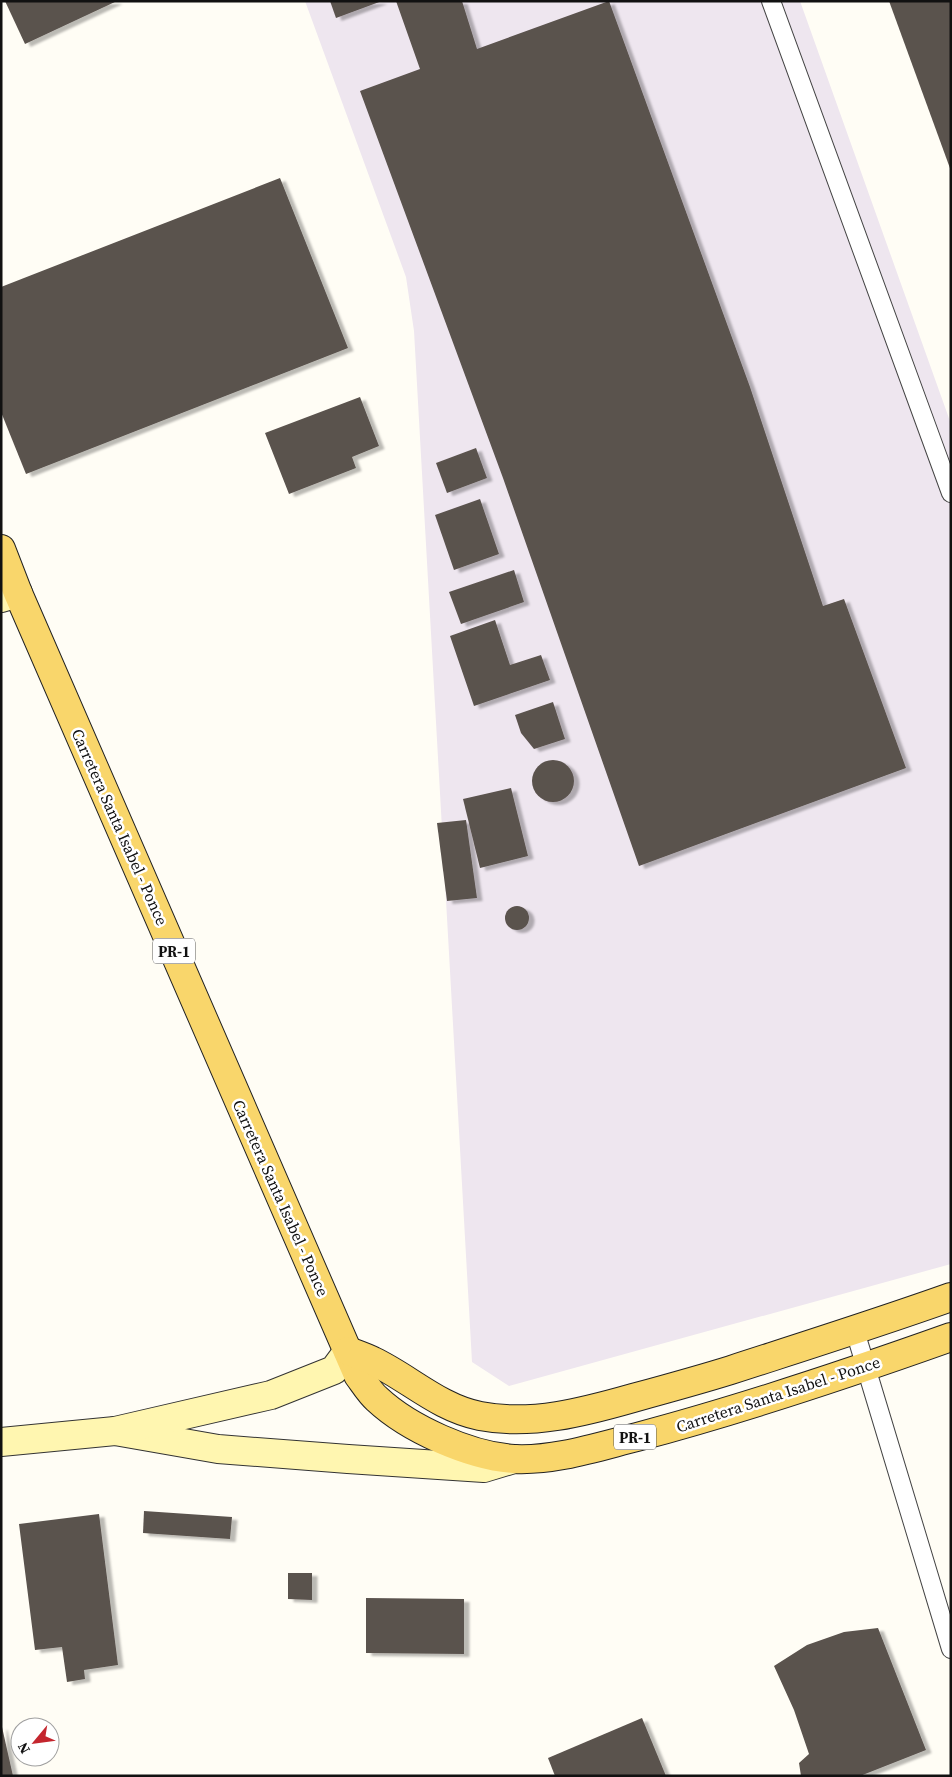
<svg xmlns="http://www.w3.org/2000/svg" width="952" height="1777" font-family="'Source Serif 4',serif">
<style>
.industrial{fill:#eee6ef}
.building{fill:#5a524d;filter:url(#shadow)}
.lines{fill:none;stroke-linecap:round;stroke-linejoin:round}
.service-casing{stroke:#444;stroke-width:20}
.secondary-casing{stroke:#333;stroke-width:30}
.primary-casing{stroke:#222;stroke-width:30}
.service{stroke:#fff;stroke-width:18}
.secondary{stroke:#fff6b0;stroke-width:28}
.primary{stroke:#f9d66b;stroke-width:28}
.labels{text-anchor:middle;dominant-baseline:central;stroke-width:5;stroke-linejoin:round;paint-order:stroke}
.shield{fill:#fff;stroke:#585858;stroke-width:1}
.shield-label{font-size:15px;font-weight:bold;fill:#111}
.street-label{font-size:16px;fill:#111;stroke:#fff}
</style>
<defs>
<filter id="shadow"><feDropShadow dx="5.5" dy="3" stdDeviation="1" flood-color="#0004"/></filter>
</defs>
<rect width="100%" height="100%" fill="#fffdf5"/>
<polygon class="industrial" points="305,1 800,1 951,424 951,1264 509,1386 472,1362 414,331 406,277"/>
<g class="building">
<polygon points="5,1 117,1 25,44"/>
<polygon points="330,1 382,1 336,18"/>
<polygon points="396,1 462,1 477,49 609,1 750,387 823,606 844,599 906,768 639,866 503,478 360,91 420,69"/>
<polygon points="889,1 951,1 951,171"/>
<polygon points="280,178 348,348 26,474 1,412 1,287"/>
<polygon points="360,397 379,446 352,457 356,468 289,494 265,433"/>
<polygon points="476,448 487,478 447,493 436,463"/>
<polygon points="480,499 499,554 454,570 435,515"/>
<polygon points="514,570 524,602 461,624 449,592"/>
<polygon points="495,620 510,665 541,655 550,680 474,706 450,636"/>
<polygon points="553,702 565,739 534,749 521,733 515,715"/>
<circle cx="553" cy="781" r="21"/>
<polygon points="511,788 528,856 480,868 463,799"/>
<polygon points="466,820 477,898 447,901 437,823"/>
<circle cx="517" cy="918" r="12"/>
<polygon points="144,1511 232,1517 230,1539 143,1533"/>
<polygon points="99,1514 118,1665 84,1670 85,1679 67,1682 62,1647 35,1650 19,1524"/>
<polygon points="288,1573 312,1573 312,1600 288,1599"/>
<polygon points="366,1598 464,1599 464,1654 366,1653"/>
<polygon points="878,1628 926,1750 860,1776 801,1776 799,1763 809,1754 794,1710 774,1666 807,1645 844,1632"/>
<polygon points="642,1718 666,1776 555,1776 548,1758"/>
<polygon points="1,1727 2,1727 13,1776 1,1776"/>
</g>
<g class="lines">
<defs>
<g id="service">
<polyline points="771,1 951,493"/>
<polyline points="855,1331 951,1649"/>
</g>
<g id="secondary">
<polyline points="1,598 18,593"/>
<polyline points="115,1431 218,1449 348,1459 484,1468 514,1459"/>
<polyline points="1,1442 115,1431 271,1395 334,1370 348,1351"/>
</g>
<g id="primary">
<path d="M1,549L18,593L358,1375C364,1383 370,1393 377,1399C409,1429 470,1456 514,1459C555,1461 597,1447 637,1437C743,1409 847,1374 951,1337"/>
<path d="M348,1351C356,1354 365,1357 373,1361C409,1378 439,1408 480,1416C531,1426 584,1412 633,1398C666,1389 699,1380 731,1370C805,1346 878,1323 951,1297"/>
</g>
</defs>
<use href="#service" class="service-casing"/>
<use href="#secondary" class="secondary-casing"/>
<use href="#primary" class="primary-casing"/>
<use href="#service" class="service"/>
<use href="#secondary" class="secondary"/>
<use href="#primary" class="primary"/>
</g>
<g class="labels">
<g class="shield">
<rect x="153" y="938.5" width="42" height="25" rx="4"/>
<rect x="614" y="1424.5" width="42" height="25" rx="4"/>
</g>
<g class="shield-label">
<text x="174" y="951">PR-1</text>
<text x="635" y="1437">PR-1</text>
</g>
<g class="street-label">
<text transform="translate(120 827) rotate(66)">Carretera Santa Isabel - Ponce</text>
<text transform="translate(281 1198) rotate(66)">Carretera Santa Isabel - Ponce</text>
<text transform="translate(778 1394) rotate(-18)">Carretera Santa Isabel - Ponce</text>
</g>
</g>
<rect width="952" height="1777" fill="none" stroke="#111111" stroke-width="5"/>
<g transform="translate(35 1742) rotate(241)"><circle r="24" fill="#ffffff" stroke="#a0a0a0"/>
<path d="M0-4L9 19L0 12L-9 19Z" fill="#c4262e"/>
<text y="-8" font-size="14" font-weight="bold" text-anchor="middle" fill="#111111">N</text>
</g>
</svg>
